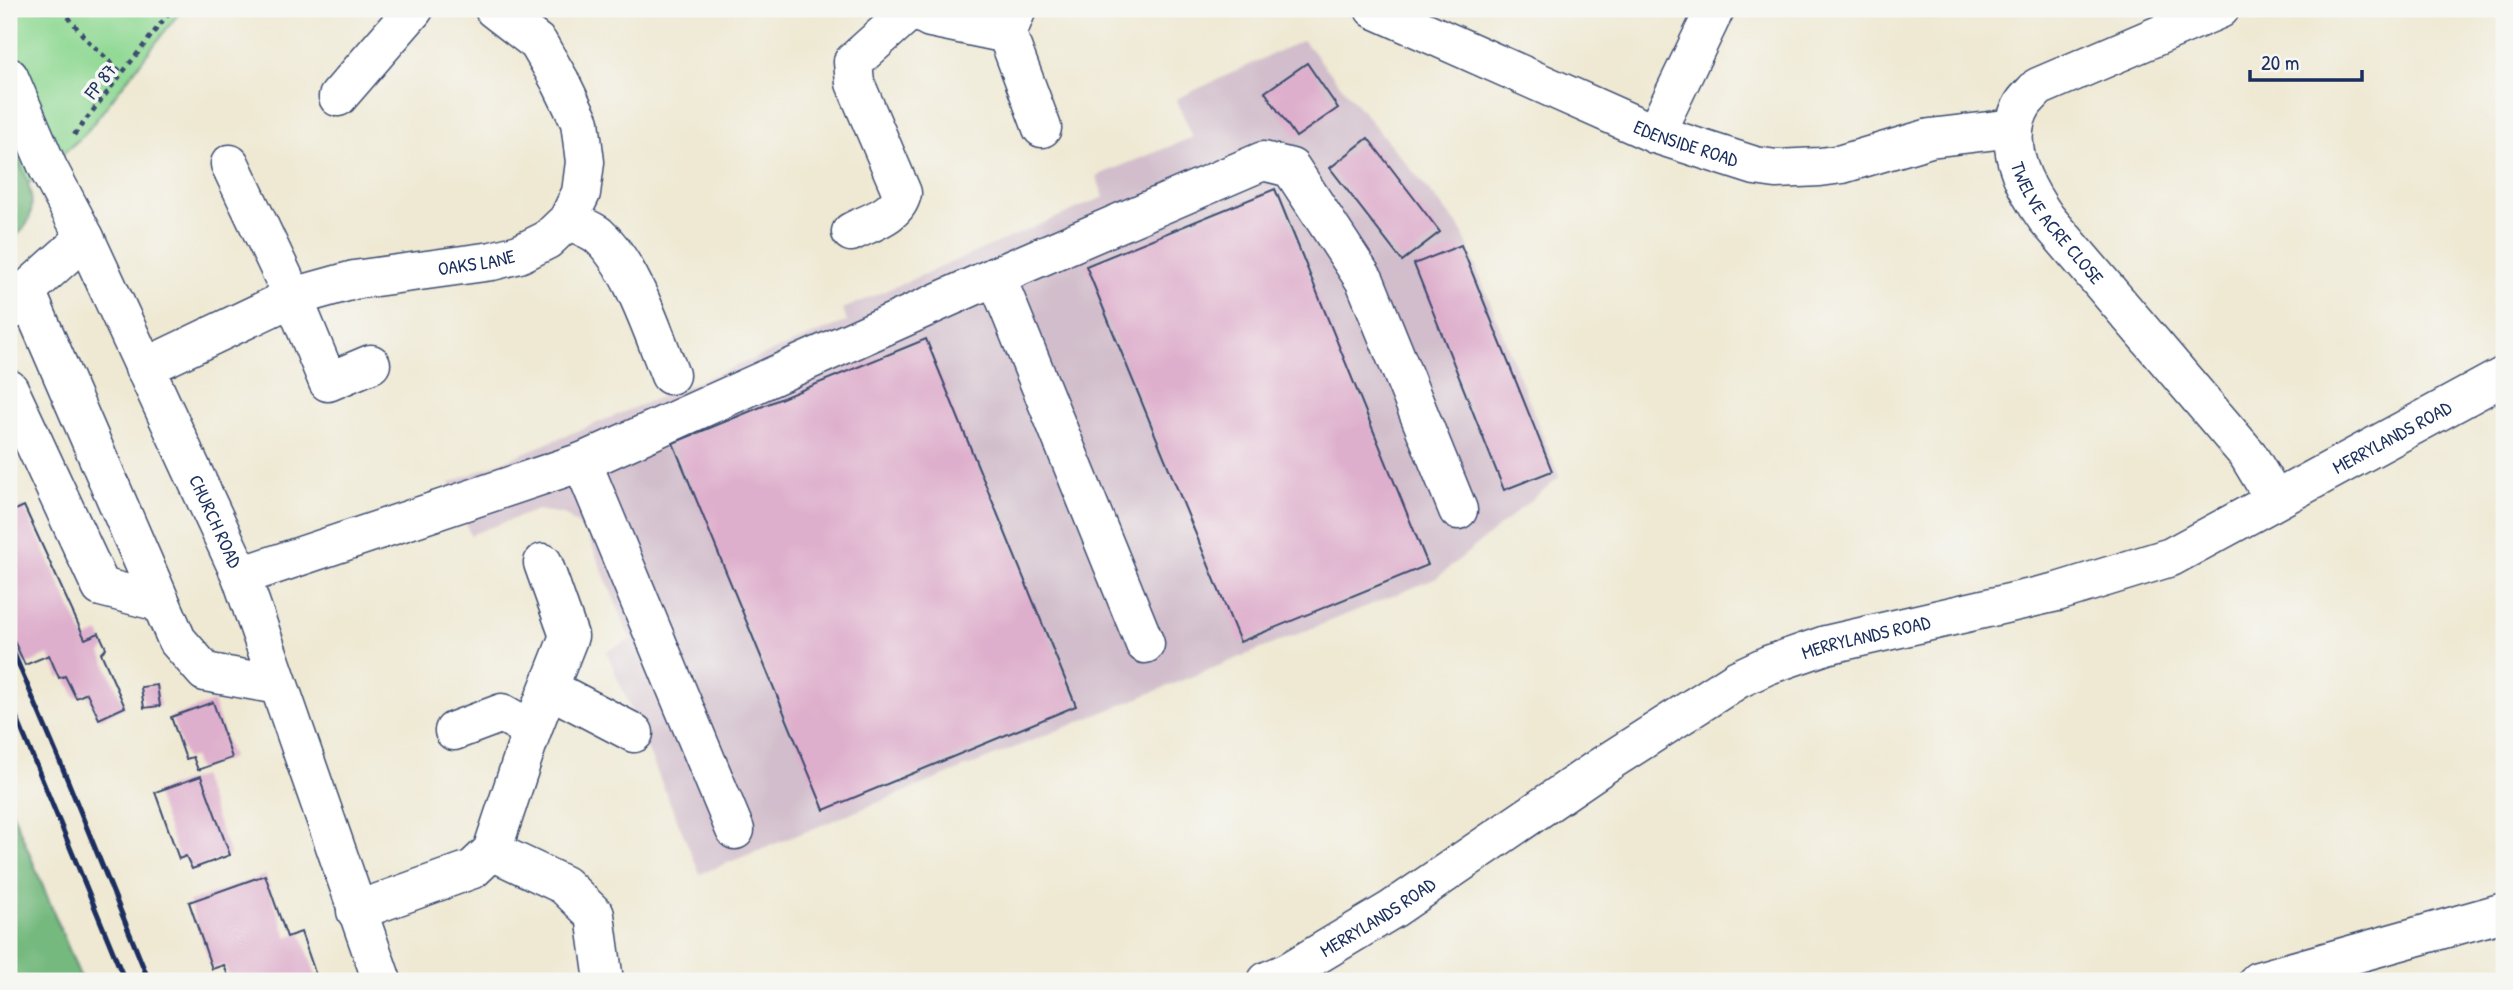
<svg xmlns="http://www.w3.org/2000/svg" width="2513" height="990" font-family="'Patrick Hand',sans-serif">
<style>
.industrial{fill:#d1bdcb}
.green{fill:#91d994;stroke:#568479;stroke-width:2}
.forest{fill:#74b97e;stroke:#48746e;stroke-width:2}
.building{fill:#deafcc}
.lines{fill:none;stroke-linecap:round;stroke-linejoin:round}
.minor-casing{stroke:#3b4b70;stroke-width:41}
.path{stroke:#3b4b70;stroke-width:4.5;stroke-dasharray:5 5;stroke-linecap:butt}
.minor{stroke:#fff;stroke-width:38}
.rail{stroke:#1b2f5e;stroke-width:5}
.labels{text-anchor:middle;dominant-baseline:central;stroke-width:7;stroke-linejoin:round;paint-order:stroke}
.street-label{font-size:19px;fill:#1b2f5e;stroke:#f6f6f2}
</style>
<rect width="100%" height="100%" fill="#f6f6f2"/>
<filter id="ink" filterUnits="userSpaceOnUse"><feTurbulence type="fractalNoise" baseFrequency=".0143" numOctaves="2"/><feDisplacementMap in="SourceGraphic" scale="14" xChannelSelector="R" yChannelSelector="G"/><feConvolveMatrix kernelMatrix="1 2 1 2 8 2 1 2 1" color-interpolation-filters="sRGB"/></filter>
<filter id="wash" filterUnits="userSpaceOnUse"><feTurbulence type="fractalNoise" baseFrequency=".00686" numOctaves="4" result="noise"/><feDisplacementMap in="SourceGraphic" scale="28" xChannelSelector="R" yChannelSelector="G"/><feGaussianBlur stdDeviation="1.57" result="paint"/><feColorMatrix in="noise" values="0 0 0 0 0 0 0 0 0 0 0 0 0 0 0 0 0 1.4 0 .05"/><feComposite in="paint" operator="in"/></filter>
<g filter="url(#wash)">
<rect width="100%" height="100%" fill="#efe9d3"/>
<polygon class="industrial" points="1303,40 1461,229 1559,477 1437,578 700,874 606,651 631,640 586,531 564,514 537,510 470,535 450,483 847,321 843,309 1104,197 1096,176 1193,137 1176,99"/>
<path class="green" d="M9,9H182L84,135L28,184C35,213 30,223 9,243Z"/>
<g class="forest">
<path d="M9,140C20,165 44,202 24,228C20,233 14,238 9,243Z"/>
<polygon points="9,804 82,981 9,981"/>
</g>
<g id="blocks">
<g class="building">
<polygon points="1307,63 1338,108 1296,137 1265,92"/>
<polygon points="1368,138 1440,232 1402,261 1330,168"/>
<polygon points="1275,189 1428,565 1240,642 1086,266"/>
<polygon points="1461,245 1552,471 1504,490 1414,264"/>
<polygon points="926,339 1076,706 824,810 673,443"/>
<polygon points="24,506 85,639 99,633 106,648 101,653 125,707 99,719 87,693 76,698 65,676 59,678 49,655 25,665 9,630 9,540 12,539 9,532 9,513"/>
<polygon points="157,685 160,706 144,708 141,687"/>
<polygon points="213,702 232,758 198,770 193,757 186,759 171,717"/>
<polygon points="201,776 230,855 192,869 186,856 179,859 155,792"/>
<polygon points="265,875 287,937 301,932 318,981 230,981 224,965 212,969 189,902"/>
</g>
</g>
</g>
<g filter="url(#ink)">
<use href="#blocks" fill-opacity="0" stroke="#3b4b70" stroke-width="2"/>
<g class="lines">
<defs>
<g id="minor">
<polyline points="913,9 930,18 1007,34 1017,9"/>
<path id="s1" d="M1374,9L1655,134L1755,166L1776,169L1820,167L1842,164L1930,138L2014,128"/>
<path id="s2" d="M2220,9L2038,87C2033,93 2027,98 2023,104C2000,141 2024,187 2046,218L2248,455L2275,500"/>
<polyline points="1007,34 1042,128"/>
<path id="s3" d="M9,77L48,168L85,238L241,576L382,981"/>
<polyline points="338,97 414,9"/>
<polyline points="1655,134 1715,9"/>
<polyline points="230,164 293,297 328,382 371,364"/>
<path d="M568,220C578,225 590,229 598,235C632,265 653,333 670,375"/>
<path d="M851,232C870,222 897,216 902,193L855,83L853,62L912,9"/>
<polyline points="996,276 1145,644"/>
<polyline points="26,291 177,640 205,672 278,685"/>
<polyline points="12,310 26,291 85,238"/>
<path id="s4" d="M144,368L293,297L354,280L492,261L519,254L547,240L568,220L581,193L585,162L580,122L560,81L538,43L494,9"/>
<polyline points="9,389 101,587 159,602"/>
<polyline points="582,462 735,830"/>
<polyline points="241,576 582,462 996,276 1263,161 1291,168 1365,281 1458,510"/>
<polyline points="550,689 634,733"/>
<polyline points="454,731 502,713 532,730"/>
<polyline points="492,851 564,885 595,915 604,981"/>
<polyline points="356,911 473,869 492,851 532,730 569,636 543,563"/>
<path id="s5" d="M1267,981L1288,972L1393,909L1602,766L1738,679L1768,665L1826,645L2057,592L2171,557L2504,376"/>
<polyline points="2258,981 2504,912"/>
</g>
</defs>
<use href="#minor" class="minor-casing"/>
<g class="path">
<polyline points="62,9 85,38 123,74"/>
<polyline points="74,135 172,9"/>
</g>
<use href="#minor" class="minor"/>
<g class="rail">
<polyline points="9,642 61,764 149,981"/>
<polyline points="9,699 125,981"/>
</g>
</g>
</g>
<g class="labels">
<g class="street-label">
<text transform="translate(100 81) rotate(-52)">FP 87</text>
<text stroke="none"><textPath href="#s1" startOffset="340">EDENSIDE ROAD</textPath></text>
<text stroke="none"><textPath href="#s2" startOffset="354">TWELVE ACRE CLOSE</textPath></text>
<text stroke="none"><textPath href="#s4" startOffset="352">OAKS LANE</textPath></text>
<text stroke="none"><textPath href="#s5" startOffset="1262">MERRYLANDS ROAD</textPath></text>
<text stroke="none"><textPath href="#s3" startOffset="490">CHURCH ROAD</textPath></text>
<text stroke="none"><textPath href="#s5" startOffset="695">MERRYLANDS ROAD</textPath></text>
<text stroke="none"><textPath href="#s5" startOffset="128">MERRYLANDS ROAD</textPath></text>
</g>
</g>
<rect width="2513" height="990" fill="none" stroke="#f6f6f2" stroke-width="35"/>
<path d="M2250 70v10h112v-10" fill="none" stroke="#1b2f5e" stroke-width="3.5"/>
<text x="2261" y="70" font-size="21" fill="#1b2f5e" stroke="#f6f6f2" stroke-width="5" paint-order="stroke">20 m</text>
</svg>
